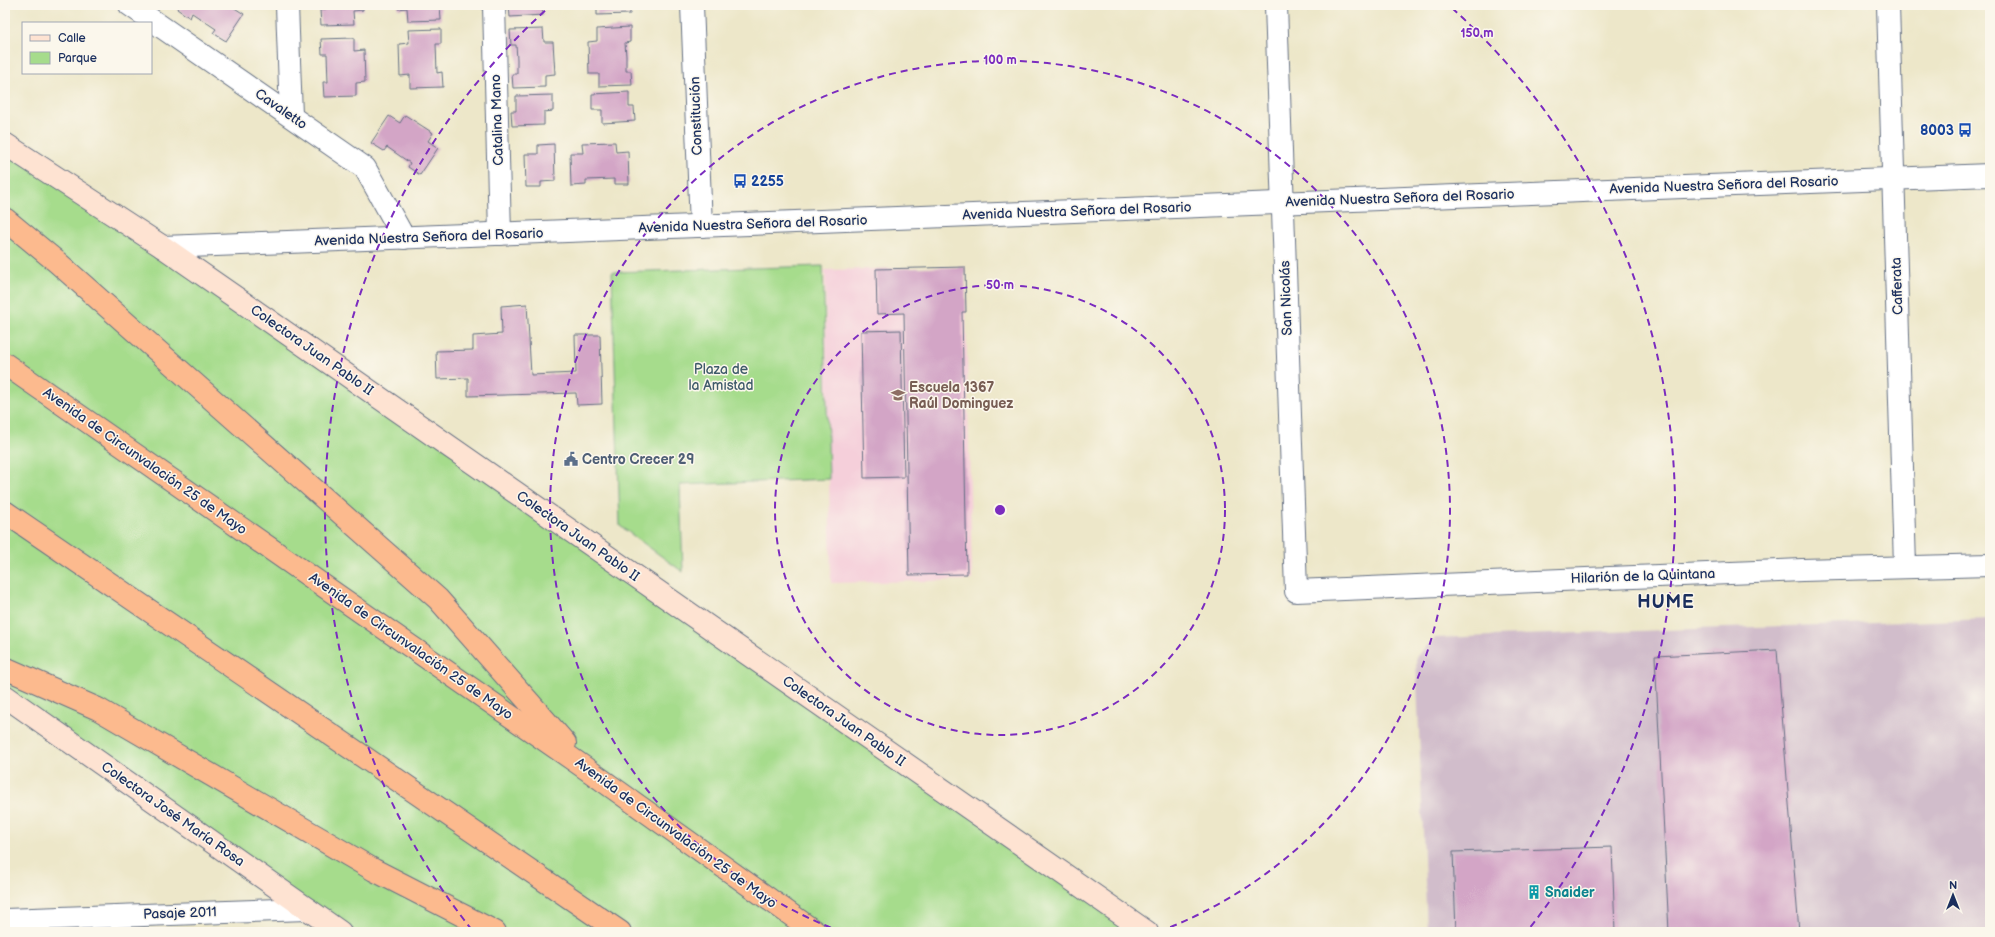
<svg xmlns="http://www.w3.org/2000/svg" width="1995" height="937" font-family="'Balsamiq Sans',sans-serif">
<style>
.built{fill:#f5cfda}
.industrial{fill:#d1bdcb}
.green{fill:#a6dc8c;stroke:#608675}
.building{fill:#d3a5c6}
.lines{fill:none;stroke-linecap:round;stroke-linejoin:round}
.street-casing{stroke:#646f83;stroke-width:24}
.secondary-casing{stroke:#646f83;stroke-width:24}
.highway-casing{stroke:#646f83;stroke-width:24}
.street{stroke:#fff;stroke-width:22}
.secondary{stroke:#fee3d2;stroke-width:22}
.highway{stroke:#fcba8e;stroke-width:22}
.ring{fill:none;stroke:#7b2cbf;stroke-width:2;stroke-dasharray:7 5}
.labels{text-anchor:middle;dominant-baseline:central;stroke-width:3;stroke-linejoin:round;paint-order:stroke}
.street-label{font-size:14px;fill:#1b2f5e;stroke:#fbf7ec}
.transit-label{font-size:14px;font-weight:bold;fill:#164399;stroke:#fbf7ec;text-anchor:end}
.park-label{font-size:14px;fill:#3e5a6a;stroke:#fbf7ec}
.education-label{font-size:14px;font-weight:bold;fill:#785e54;stroke:#fbf7ec;text-anchor:start}
.service-label{font-size:14px;font-weight:bold;fill:#4e5e75;stroke:#fbf7ec;text-anchor:start}
.culture-label{font-size:14px;font-weight:bold;fill:#0d838f;stroke:#fbf7ec;text-anchor:start}
.district-label{font-size:18px;font-weight:bold;letter-spacing:1px;fill:#1b2f5e;stroke:#fbf7ec}
.centre{fill:#7b2cbf;stroke:#fbf7ec;stroke-width:2}
.ring-label{font-size:12px;text-anchor:middle;font-weight:bold;fill:#7b2cbf;stroke:#fbf7ec;stroke-width:3;stroke-linejoin:round;paint-order:stroke}
</style>
<rect width="100%" height="100%" fill="#fbf7ec"/>
<filter id="ink" filterUnits="userSpaceOnUse"><feTurbulence type="fractalNoise" baseFrequency=".025" numOctaves="2"/><feDisplacementMap in="SourceGraphic" scale="8" xChannelSelector="R" yChannelSelector="G"/><feConvolveMatrix kernelMatrix="1 2 1 2 8 2 1 2 1" color-interpolation-filters="sRGB"/></filter>
<filter id="wash" filterUnits="userSpaceOnUse"><feTurbulence type="fractalNoise" baseFrequency=".012" numOctaves="4" result="noise"/><feDisplacementMap in="SourceGraphic" scale="16" xChannelSelector="R" yChannelSelector="G"/><feGaussianBlur stdDeviation="0.9" result="paint"/><feColorMatrix in="noise" values="0 0 0 0 0 0 0 0 0 0 0 0 0 0 0 0 0 1.4 0 .05"/><feComposite in="paint" operator="in"/></filter>
<g filter="url(#wash)">
<rect width="100%" height="100%" fill="#ede7c9"/>
<polygon class="built" points="965,267 972,580 831,583 825,270"/>
<polygon class="industrial" points="1990,619 1990,932 1427,932 1416,657 1435,638"/>
<g class="green">
<polygon points="5,144 1147,932 340,932 5,696"/>
<polygon points="823,266 829,479 680,485 683,572 620,526 612,272"/>
</g>
<g id="blocks">
<g class="building">
<polygon points="180,5 234,5 233,7 244,14 226,41 213,33 216,29 192,13 190,18 177,9"/>
<polygon points="325,5 363,5 363,10 353,11 354,24 321,25 320,10 325,10"/>
<polygon points="398,5 440,5 441,20 408,21 407,8 398,9"/>
<polygon points="509,5 542,5 543,15 510,17"/>
<polygon points="597,5 630,5 630,14 597,15"/>
<polygon points="630,27 630,42 625,43 626,56 626,71 631,71 632,85 599,86 599,74 589,74 588,42 597,41 597,29"/>
<polygon points="441,29 441,44 436,44 437,73 442,72 443,87 410,88 410,75 400,76 399,44 409,43 408,30"/>
<polygon points="543,29 544,42 553,42 555,74 545,75 545,87 513,88 512,74 517,74 517,59 516,45 511,45 510,30"/>
<polygon points="354,38 354,51 364,50 365,82 356,83 356,96 324,97 323,82 328,82 327,54 322,54 321,39"/>
<polygon points="629,92 629,107 634,107 635,121 602,123 602,110 592,110 592,94"/>
<polygon points="553,95 553,111 544,112 544,125 512,126 511,111 516,111 516,96"/>
<polygon points="405,115 433,133 428,141 438,148 420,175 408,167 410,163 387,147 384,151 371,143 389,116 400,123"/>
<polygon points="615,142 616,152 628,151 629,184 614,184 614,179 586,180 586,185 571,186 570,153 583,153 582,143"/>
<polygon points="554,144 555,181 541,182 541,187 526,187 525,154 538,154 538,145"/>
<polygon points="965,267 966,312 962,312 967,574 909,575 904,313 877,314 876,269"/>
<polygon points="527,304 531,375 576,373 575,335 600,335 602,404 577,405 576,393 468,396 468,378 437,379 436,351 473,350 473,336 502,334 501,306"/>
<polygon points="901,330 904,477 864,478 861,331"/>
<polygon points="1777,650 1799,932 1669,932 1655,656"/>
<polygon points="1612,847 1615,932 1456,932 1453,852"/>
</g>
</g>
</g>
<g filter="url(#ink)">
<use href="#blocks" fill-opacity="0" stroke="#646f83" stroke-width="1"/>
<g class="lines">
<defs>
<g id="street">
<polyline points="130,5 365,168 404,238"/>
<polyline points="287,5 291,116"/>
<polyline points="494,5 500,234"/>
<polyline points="692,5 701,226"/>
<polyline points="1276,5 1296,591 1802,570 1990,565"/>
<polyline points="1888,5 1905,566"/>
<polyline points="163,247 1990,175"/>
<polyline points="5,920 307,909"/>
</g>
<g id="secondary">
<polyline points="5,144 163,247 1147,932"/>
<polyline points="5,696 340,932"/>
</g>
<g id="highway">
<polyline points="5,219 57,262 438,599 565,743"/>
<polyline points="5,364 588,770 815,932"/>
<polyline points="5,512 620,932"/>
<polyline points="5,668 98,709 374,870 495,932"/>
</g>
</defs>
<use href="#street" class="street-casing"/>
<use href="#secondary" class="secondary-casing"/>
<use href="#highway" class="highway-casing"/>
<use href="#street" class="street"/>
<use href="#secondary" class="secondary"/>
<use href="#highway" class="highway"/>
</g>
</g>
<g class="ring">
<circle cx="1000" cy="510" r="225"/>
<path d="M842 932A450 450 0 1 1 1158 932"/>
<path d="M472 930A675 675 0 0 1 548 8M1452 8A675 675 0 0 1 1528 930"/>
</g>
<defs>
<symbol id="bus-bare" viewBox="-9 -9 18 18"><path d="M-5-6H5V4H4V6H2V4H-2V6H-4V4H-5ZM-3.5-4V0h7V-4ZM-3.5 1.2v1.5H-2V1.2ZM2 1.2v1.5H3.5V1.2Z" fill="#1a4fb4" stroke="#fbf7ec" stroke-width="2.5" paint-order="stroke"/></symbol>
<symbol id="school-bare" viewBox="-9 -9 18 18"><path d="M0-5L7-2L0 1L-7-2ZM-4 1L0 2.5L4 1V4Q0 6-4 4Z" fill="#8d6e63" stroke="#fbf7ec" stroke-width="2.5" paint-order="stroke"/></symbol>
<symbol id="civic-bare" viewBox="-9 -9 18 18"><path d="M-.6-6.5H3V-4.5H.6V-3L4-1V1h2V6H-6V1h2V-1L-.6-3ZM-1.2 2.5V6h2.4V2.5Z" fill="#5c6f8a" stroke="#fbf7ec" stroke-width="2.5" paint-order="stroke"/></symbol>
<symbol id="building-bare" viewBox="-9 -9 18 18"><path d="M-4-6H4V6H1V3H-1V6H-4ZM-2.5-4.3h1.7v1.8h-1.7ZM.8-4.3h1.7v1.8H.8ZM-2.5-1h1.7V.8h-1.7ZM.8-1h1.7V.8H.8Z" fill="#0f9aa8" stroke="#fbf7ec" stroke-width="2.5" paint-order="stroke"/></symbol>
</defs>
<g fill-rule="evenodd">
<use href="#bus-bare" x="1955" y="120" width="20" height="20"/>
<use href="#bus-bare" x="730" y="171" width="20" height="20"/>
<use href="#school-bare" x="888" y="385" width="20" height="20"/>
<use href="#civic-bare" x="561" y="449" width="20" height="20"/>
<use href="#building-bare" x="1524" y="882" width="20" height="20"/>
</g>
<g class="labels">
<g class="street-label">
<text transform="translate(281 109) rotate(35)">Cavaletto</text>
<text transform="translate(696 116) rotate(-92)">Constitución</text>
<text transform="translate(497 120) rotate(-92)">Catalina Mano</text>
<text transform="translate(1724 185) rotate(-2)">Avenida Nuestra Señora del Rosario</text>
<text transform="translate(1400 198) rotate(-2)">Avenida Nuestra Señora del Rosario</text>
<text transform="translate(1077 211) rotate(-2)">Avenida Nuestra Señora del Rosario</text>
<text transform="translate(753 224) rotate(-2)">Avenida Nuestra Señora del Rosario</text>
<text transform="translate(429 237) rotate(-2)">Avenida Nuestra Señora del Rosario</text>
<text transform="translate(1897 286) rotate(-92)">Cafferata</text>
<text transform="translate(1286 298) rotate(-92)">San Nicolás</text>
<text transform="translate(312 350) rotate(35)">Colectora Juan Pablo II</text>
<text transform="translate(145 461) rotate(35)">Avenida de Circunvalación 25 de Mayo</text>
<text transform="translate(578 536) rotate(35)">Colectora Juan Pablo II</text>
<text transform="translate(1643 576) rotate(-2)">Hilarión de la Quintana</text>
<text transform="translate(411 646) rotate(35)">Avenida de Circunvalación 25 de Mayo</text>
<text transform="translate(844 721) rotate(35)">Colectora Juan Pablo II</text>
<text transform="translate(173 814) rotate(35)">Colectora José María Rosa</text>
<text transform="translate(676 833) rotate(36)">Avenida de Circunvalación 25 de Mayo</text>
<text transform="translate(180 913) rotate(-2)">Pasaje 2011</text>
</g>
<g class="transit-label">
<text x="1954" y="130">8003</text>
<text x="751" y="181" text-anchor="start">2255</text>
</g>
<g class="park-label">
<text x="721" y="369">Plaza de<tspan x="721" dy="16">la Amistad</tspan></text>
</g>
<g class="education-label">
<text x="909" y="387">Escuela 1367<tspan x="909" dy="16">Raúl Dominguez</tspan></text>
</g>
<g class="service-label">
<text x="582" y="459">Centro Crecer 29</text>
</g>
<g class="culture-label">
<text x="1545" y="892">Snaider</text>
</g>
<g class="district-label">
<text x="1666" y="602">HUME</text>
</g>
</g>
<circle cx="1000" cy="510" r="6" class="centre"/>
<g class="ring-label">
<text x="1477" y="37">150 m</text>
<text x="1000" y="64">100 m</text>
<text x="1000" y="289">50 m</text>
</g>
<rect width="1995" height="937" fill="none" stroke="#fbf7ec" stroke-width="20"/>
<rect x="22" y="22" width="130" height="52" fill="#fbf7ec" stroke="#a1a7b3"/>
<rect x="30" y="35" width="20" height="6" fill="#fee3d2" stroke="#a1a7b3"/>
<text x="58" y="42" font-size="12" fill="#1b2f5e">Calle</text>
<rect x="30" y="52" width="20" height="12" fill="#a6dc8c" stroke="#a1a7b3"/>
<text x="58" y="62" font-size="12" fill="#1b2f5e">Parque</text>
<g transform="translate(1953 895)" stroke="#fbf7ec" stroke-width="3" paint-order="stroke">
<path d="M0-3L7 15L0 10L-7 15Z" fill="#1b2f5e"/>
<text y="-6" font-size="11" font-weight="bold" text-anchor="middle" fill="#1b2f5e">N</text>
</g>
</svg>
